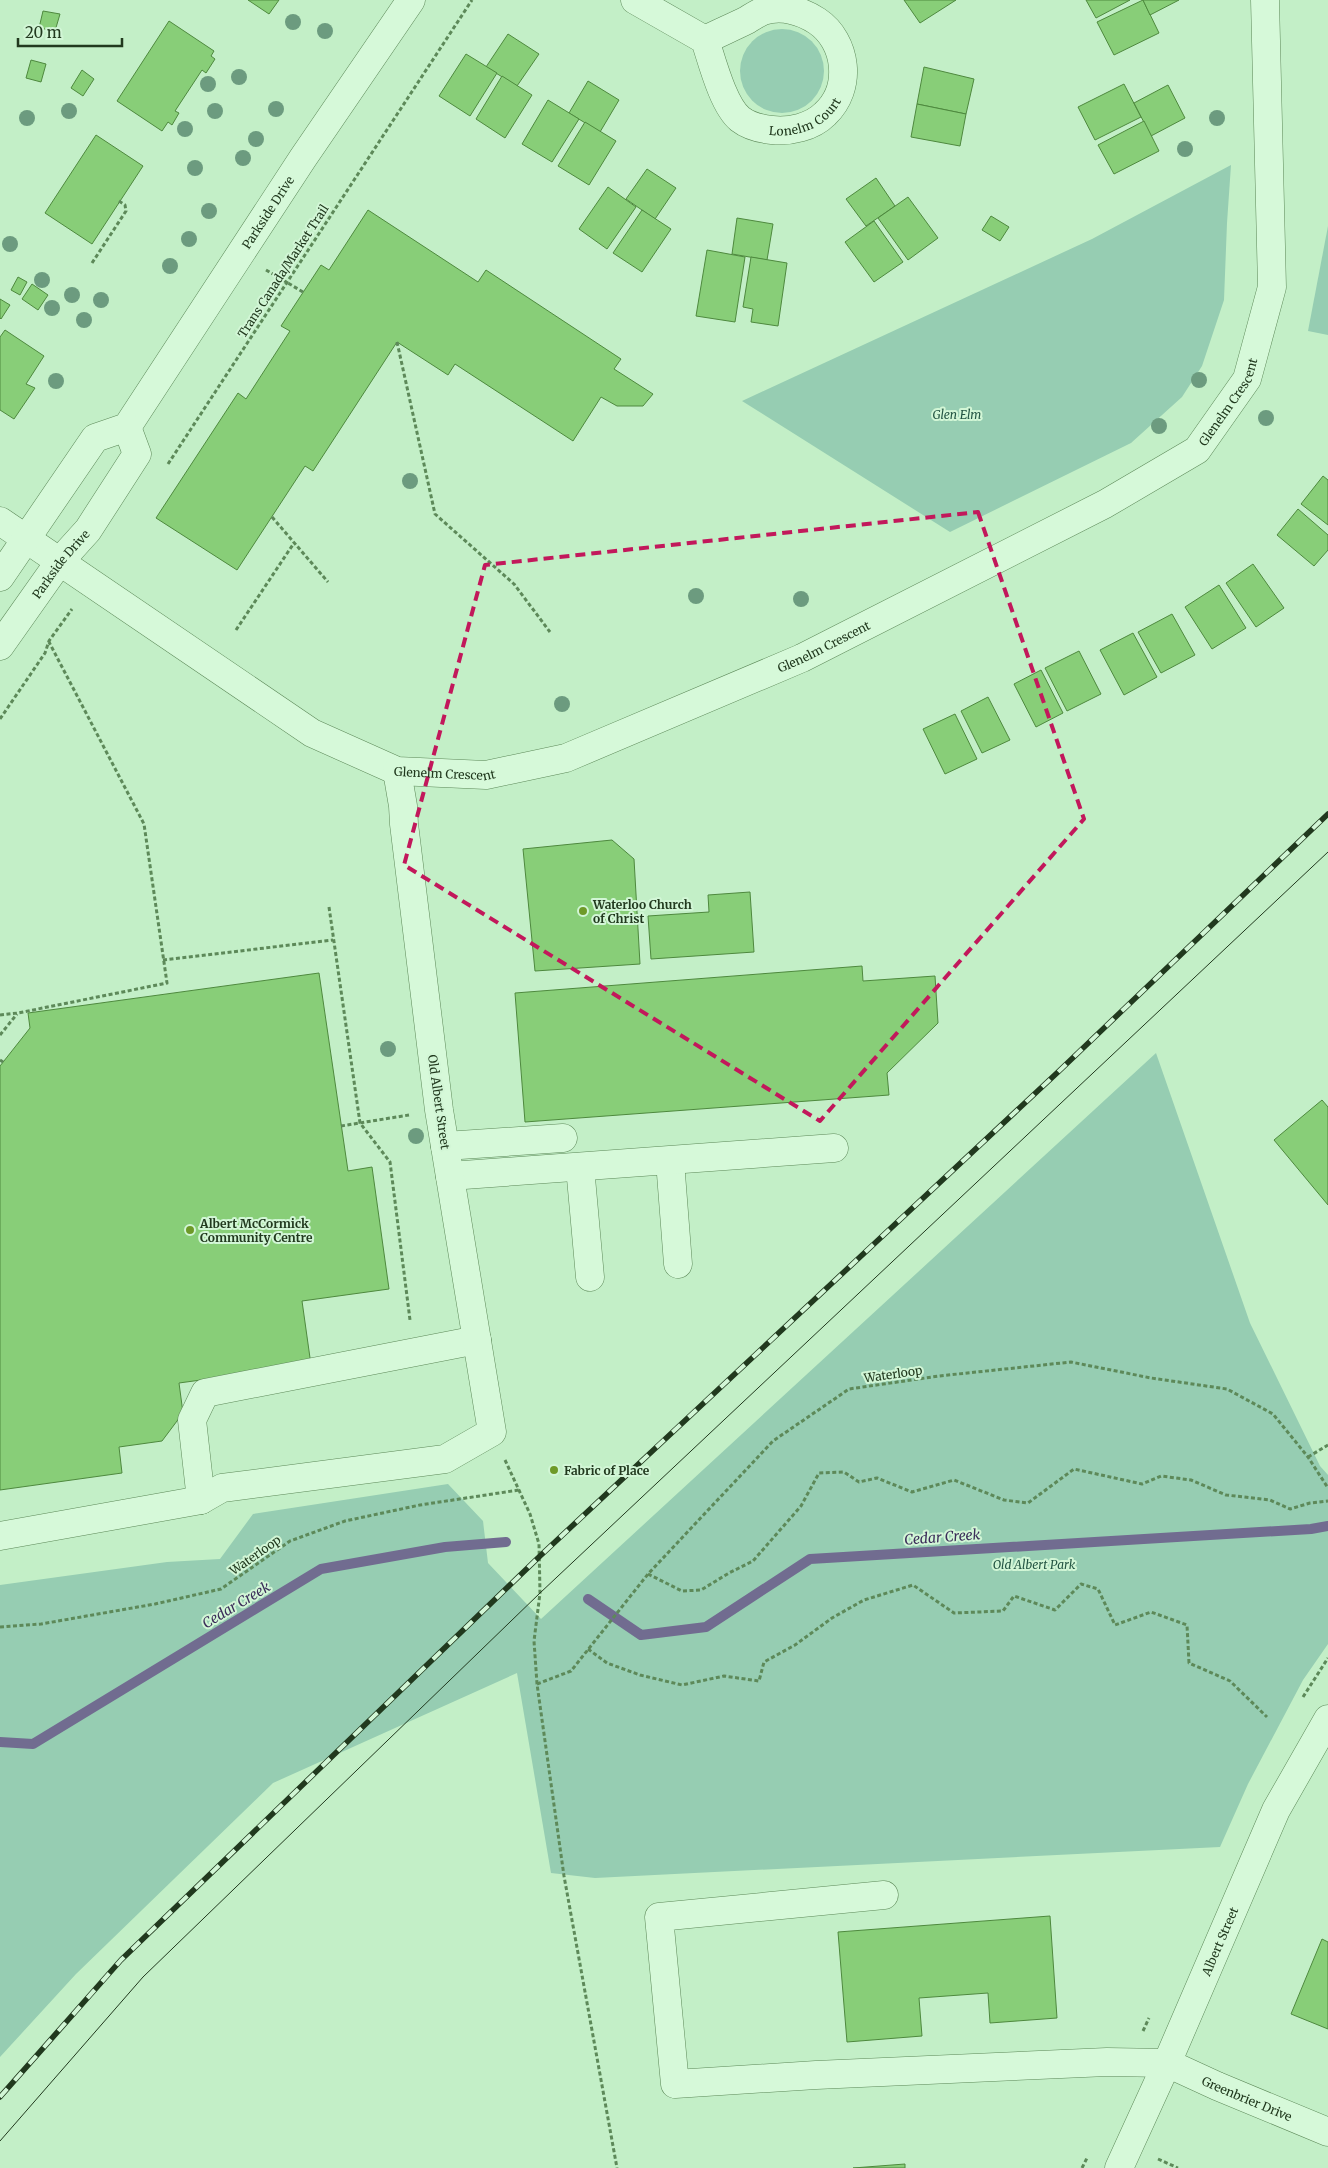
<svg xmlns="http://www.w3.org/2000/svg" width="1328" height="2168" font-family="Merriweather,serif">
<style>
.green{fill:#96cdb2}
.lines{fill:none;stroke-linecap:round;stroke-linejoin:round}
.stream{stroke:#716c90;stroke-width:10}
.building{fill:#88ce78;stroke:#4e893e}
.minor-casing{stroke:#5d8959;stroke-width:29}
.path{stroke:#5d8959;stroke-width:3;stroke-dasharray:4 2.5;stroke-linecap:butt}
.minor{stroke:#d6f9d9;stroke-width:28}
.tram{stroke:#21391e;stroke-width:1}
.rail-casing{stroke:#21391e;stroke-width:5.5}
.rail{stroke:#d2f6d6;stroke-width:4;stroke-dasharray:11;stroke-linecap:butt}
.tree{fill:#6c9b7f}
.marked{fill:none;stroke:#c2185b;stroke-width:4;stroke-dasharray:10 6;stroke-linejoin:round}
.poi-dot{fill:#6e9a28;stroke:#d2f6d6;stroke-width:2}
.labels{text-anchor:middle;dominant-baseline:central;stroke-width:4;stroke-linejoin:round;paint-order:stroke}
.street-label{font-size:12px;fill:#21391e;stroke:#d2f6d6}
.park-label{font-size:12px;font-style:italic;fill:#245644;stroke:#d2f6d6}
.poi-label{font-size:12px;font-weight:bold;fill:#21391e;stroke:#d2f6d6;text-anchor:start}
.water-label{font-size:14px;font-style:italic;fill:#3b2d59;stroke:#d2f6d6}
</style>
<rect width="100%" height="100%" fill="#c3efc7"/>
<g class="green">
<circle cx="782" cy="71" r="42"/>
<polygon points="1231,165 1227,223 1224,300 1202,366 1182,397 1131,443 950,532 742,401 1092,239"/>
<polygon points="1328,226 1328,335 1308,331"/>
<polygon points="1156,1053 1250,1323 1320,1466 1328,1475 1328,1644 1303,1680 1248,1784 1220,1847 595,1878 551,1873 517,1673 273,1783 76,1974 0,2057 0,1585 167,1562 220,1559 253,1514 448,1484 483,1521 488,1563 541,1619"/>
</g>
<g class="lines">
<g class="stream">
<polyline points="588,1599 641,1635 706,1627 810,1559 1311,1529 1328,1526"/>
<polyline points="0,1742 33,1744 321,1569 445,1547 506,1542"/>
</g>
</g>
<g class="building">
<polygon points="248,0 279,0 269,14"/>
<polygon points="904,0 956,0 920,23"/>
<polygon points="1086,0 1130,0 1096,18"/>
<polygon points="1143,0 1159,33 1114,55 1097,22"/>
<polygon points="1143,0 1179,0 1150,15"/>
<polygon points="43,11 60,14 55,31 39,28"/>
<polygon points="169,21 214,51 211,56 215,59 206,73 202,70 175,111 179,113 172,125 168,122 162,131 117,101"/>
<polygon points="508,34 539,54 517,86 486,67"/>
<polygon points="466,54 497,73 470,116 439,96"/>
<polygon points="31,60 46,64 41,82 26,78"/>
<polygon points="924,67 974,79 966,114 917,104"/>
<polygon points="82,70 94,79 83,96 71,88"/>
<polygon points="502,76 532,95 505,138 476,119"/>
<polygon points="588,81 619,100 600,132 569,113"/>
<polygon points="1124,84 1141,117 1095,140 1078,107"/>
<polygon points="1168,85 1185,118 1151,136 1134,103"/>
<polygon points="548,100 579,119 552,162 522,144"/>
<polygon points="917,104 966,114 960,146 911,137"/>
<polygon points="1144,121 1159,151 1114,174 1098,145"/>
<polygon points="585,122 616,141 589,185 558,166"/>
<polygon points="96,135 143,166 92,244 45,213"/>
<polygon points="647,169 676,188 655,219 626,199"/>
<polygon points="876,178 895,206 866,226 846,199"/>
<polygon points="608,187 636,207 607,249 579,229"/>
<polygon points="908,197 938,238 908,260 878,218"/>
<polygon points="368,210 478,282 486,270 621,359 614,369 653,394 643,406 617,406 601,397 573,441 455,364 448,375 397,342 313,471 305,466 237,570 156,518 238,393 246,399 290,331 281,326 321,265 329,270"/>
<polygon points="642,210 671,229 642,272 613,253"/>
<polygon points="991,216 1009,227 1000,241 982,230"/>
<polygon points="737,218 773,224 767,260 732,254"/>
<polygon points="874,221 903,262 874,282 845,242"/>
<polygon points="707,250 745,257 735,322 696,316"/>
<polygon points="751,257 787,263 778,326 751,322 753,309 743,307"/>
<polygon points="18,277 27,282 20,295 11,290"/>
<polygon points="32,284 48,295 38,310 22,299"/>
<polygon points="0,299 10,305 1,319 0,318"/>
<polygon points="5,330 44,356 26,384 35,388 14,419 0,410 0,337"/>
<polygon points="1323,476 1328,480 1328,525 1301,504"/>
<polygon points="1298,509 1328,535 1328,550 1314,566 1277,535"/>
<polygon points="1253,564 1284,608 1256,627 1226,583"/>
<polygon points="1219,585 1246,628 1212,649 1185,607"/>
<polygon points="1172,614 1195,655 1161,673 1138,632"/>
<polygon points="1133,633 1157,677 1124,695 1100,650"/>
<polygon points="1079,651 1101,694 1067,711 1045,668"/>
<polygon points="1041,670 1063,713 1036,727 1014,684"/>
<polygon points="988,697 1010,740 982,753 961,711"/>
<polygon points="955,714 977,759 945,774 923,729"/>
<polygon points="612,840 634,859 640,964 535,971 523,849"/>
<polygon points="750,892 754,952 651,959 648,916 709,912 708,895"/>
<polygon points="862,966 863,981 935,976 938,1023 887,1073 889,1095 525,1122 515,993"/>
<polygon points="319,973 348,1171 372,1167 389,1289 302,1301 311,1365 179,1383 183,1413 162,1441 119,1447 122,1473 0,1490 0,1066 30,1028 28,1013"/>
<polygon points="1322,1100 1328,1107 1328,1205 1274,1140"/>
<polygon points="1050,1916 1057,2018 990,2023 988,1993 919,1998 922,2036 847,2042 838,1932"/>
<polygon points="1322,1939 1328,1942 1328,2029 1291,2014"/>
<polygon points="905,2164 905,2168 853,2168"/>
</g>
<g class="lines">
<defs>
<g id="minor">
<path id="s1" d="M635,0L705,40C712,61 723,105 740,119C749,126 762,129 772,130C790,132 812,127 825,114C853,88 847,41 817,21C802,11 782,5 763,11C758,13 752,17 747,20C733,27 719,33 705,40"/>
<path id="s2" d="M0,521L312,733L397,771L486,775L566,758L802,658L1105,504L1197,450L1247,379L1272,287L1265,0"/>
<path id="s3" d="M0,577L95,438L127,427L303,158L411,0"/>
<path id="s4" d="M0,646L60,561L88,530L137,454L127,427"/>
<polyline points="445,1146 563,1138"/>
<polyline points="670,1161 678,1264"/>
<polyline points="580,1167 590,1277"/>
<polyline points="450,1176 834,1148"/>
<polyline points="201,1500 192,1420 205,1393 477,1340"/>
<polyline points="0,1536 201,1500 222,1488 445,1459 492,1432 439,1110 404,824 403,806 397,771"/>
<path id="s5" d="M884,1895L659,1917L675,2084L816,2075L1107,2062L1167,2063L1217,2086L1328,2132"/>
<path id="s6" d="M1119,2168L1167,2063L1276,1810L1328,1719"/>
</g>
</defs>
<use href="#minor" class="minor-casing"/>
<g class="path">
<polyline points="92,263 126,211 125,205 119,201"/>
<polyline points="266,270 303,292"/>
<polyline points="397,342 435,514 514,584 550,632"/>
<polyline points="168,464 472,0"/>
<polyline points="272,517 328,582"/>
<polyline points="236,630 294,543"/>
<polyline points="0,719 45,653 49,641 72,609"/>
<polyline points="329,907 360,1123 390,1162 410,1320"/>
<polyline points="163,960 333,940"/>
<polyline points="0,1015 18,1013 167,983 144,824 49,642"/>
<polyline points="0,1035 17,1014"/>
<polyline points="0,1060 3,1062"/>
<polyline points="341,1126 409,1115"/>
<polyline points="1308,1457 1328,1445"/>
<polyline points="505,1460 530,1514 539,1544 540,1593 534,1641 537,1684 564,1876 617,2168"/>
<polyline points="648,1574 682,1591 701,1590 729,1573 753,1561 801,1506 819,1473 844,1472 859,1482 877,1478 912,1492 954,1480 1004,1500 1028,1503 1074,1469 1142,1484 1161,1476 1191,1480 1226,1495 1270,1500 1290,1509 1310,1503 1328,1501"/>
<polyline points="0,1627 41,1624 155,1604 221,1589 290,1541 345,1521 420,1505 519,1490"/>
<polyline points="588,1649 607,1663 640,1675 682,1685 724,1676 759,1681 764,1662 795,1645 832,1618 864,1600 913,1585 954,1613 1003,1611 1014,1596 1055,1610 1081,1584 1098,1589 1115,1625 1151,1612 1187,1625 1189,1663 1230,1681 1267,1717"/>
<polyline points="537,1684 571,1671 648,1574 773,1441 849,1389 939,1376 1071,1362 1151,1378 1227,1389 1273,1414 1308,1457 1328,1488"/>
<polyline points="1303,1697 1328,1658"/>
<polyline points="1143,2031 1149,2018"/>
<polyline points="1158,2159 1178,2168"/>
<polyline points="1082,2168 1087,2158"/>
</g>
<use href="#minor" class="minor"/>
<polyline class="tram" points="0,2141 143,1977 540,1593 1328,852"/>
<defs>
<polyline id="rail" points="0,2097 121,1960 540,1556 1058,1072 1328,814"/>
</defs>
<use href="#rail" class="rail-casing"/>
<use href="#rail" class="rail"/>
</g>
<g class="tree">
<circle cx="293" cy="22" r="8"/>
<circle cx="325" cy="31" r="8"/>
<circle cx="239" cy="77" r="8"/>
<circle cx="208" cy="84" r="8"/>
<circle cx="276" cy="109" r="8"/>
<circle cx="69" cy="111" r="8"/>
<circle cx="215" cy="111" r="8"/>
<circle cx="27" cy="118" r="8"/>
<circle cx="1217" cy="118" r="8"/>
<circle cx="185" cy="129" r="8"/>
<circle cx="256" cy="139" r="8"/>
<circle cx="1185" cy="149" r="8"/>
<circle cx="243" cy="158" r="8"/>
<circle cx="195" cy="168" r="8"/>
<circle cx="209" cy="211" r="8"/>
<circle cx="189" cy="239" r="8"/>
<circle cx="10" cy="244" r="8"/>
<circle cx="170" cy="266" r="8"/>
<circle cx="42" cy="280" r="8"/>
<circle cx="72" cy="295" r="8"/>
<circle cx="101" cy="300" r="8"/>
<circle cx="52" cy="308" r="8"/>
<circle cx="84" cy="320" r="8"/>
<circle cx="1199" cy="380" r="8"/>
<circle cx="56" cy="381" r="8"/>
<circle cx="1266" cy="418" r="8"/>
<circle cx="1159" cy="426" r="8"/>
<circle cx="410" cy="481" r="8"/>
<circle cx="696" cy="596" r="8"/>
<circle cx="801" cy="599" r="8"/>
<circle cx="562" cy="704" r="8"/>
<circle cx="388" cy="1049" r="8"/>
<circle cx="416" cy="1136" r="8"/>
</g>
<path class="marked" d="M978,512L1084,819L820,1121L404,865L485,565Z"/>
<g class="poi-dot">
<circle cx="583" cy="911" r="5"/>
<circle cx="190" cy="1230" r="5"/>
<circle cx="554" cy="1470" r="5"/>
</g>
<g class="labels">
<g class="street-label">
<text stroke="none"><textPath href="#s1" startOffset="239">Lonelm Court</textPath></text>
<text stroke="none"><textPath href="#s3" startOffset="459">Parkside Drive</textPath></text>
<text transform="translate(283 271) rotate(-57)">Trans Canada/Market Trail</text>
<text stroke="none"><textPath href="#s2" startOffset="1402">Glenelm Crescent</textPath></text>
<text stroke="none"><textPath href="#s4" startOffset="102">Parkside Drive</textPath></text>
<text stroke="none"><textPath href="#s2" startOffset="922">Glenelm Crescent</textPath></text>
<text stroke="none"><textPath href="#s2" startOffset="518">Glenelm Crescent</textPath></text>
<text transform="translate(439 1102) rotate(82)">Old Albert Street</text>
<text transform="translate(893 1374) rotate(-8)">Waterloop</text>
<text transform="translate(255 1555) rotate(-35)">Waterloop</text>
<text stroke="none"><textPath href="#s6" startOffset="248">Albert Street</textPath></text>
<text stroke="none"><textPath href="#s5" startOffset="974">Greenbrier Drive</textPath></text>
</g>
<g class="park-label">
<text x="957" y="414">Glen Elm</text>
<text x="1034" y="1564">Old Albert Park</text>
</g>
<g class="poi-label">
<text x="593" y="904">Waterloo Church<tspan x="593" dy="14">of Christ</tspan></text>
<text x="200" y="1223">Albert McCormick<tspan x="200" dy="14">Community Centre</tspan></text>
<text x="564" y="1470">Fabric of Place</text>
</g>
<g class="water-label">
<text transform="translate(942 1537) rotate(-4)">Cedar Creek</text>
<text transform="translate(236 1605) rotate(-31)">Cedar Creek</text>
</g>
</g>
<path d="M18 38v8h104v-8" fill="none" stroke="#21391e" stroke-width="2.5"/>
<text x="25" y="38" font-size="15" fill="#21391e" stroke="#d2f6d6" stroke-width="4" paint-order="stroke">20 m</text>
</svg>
